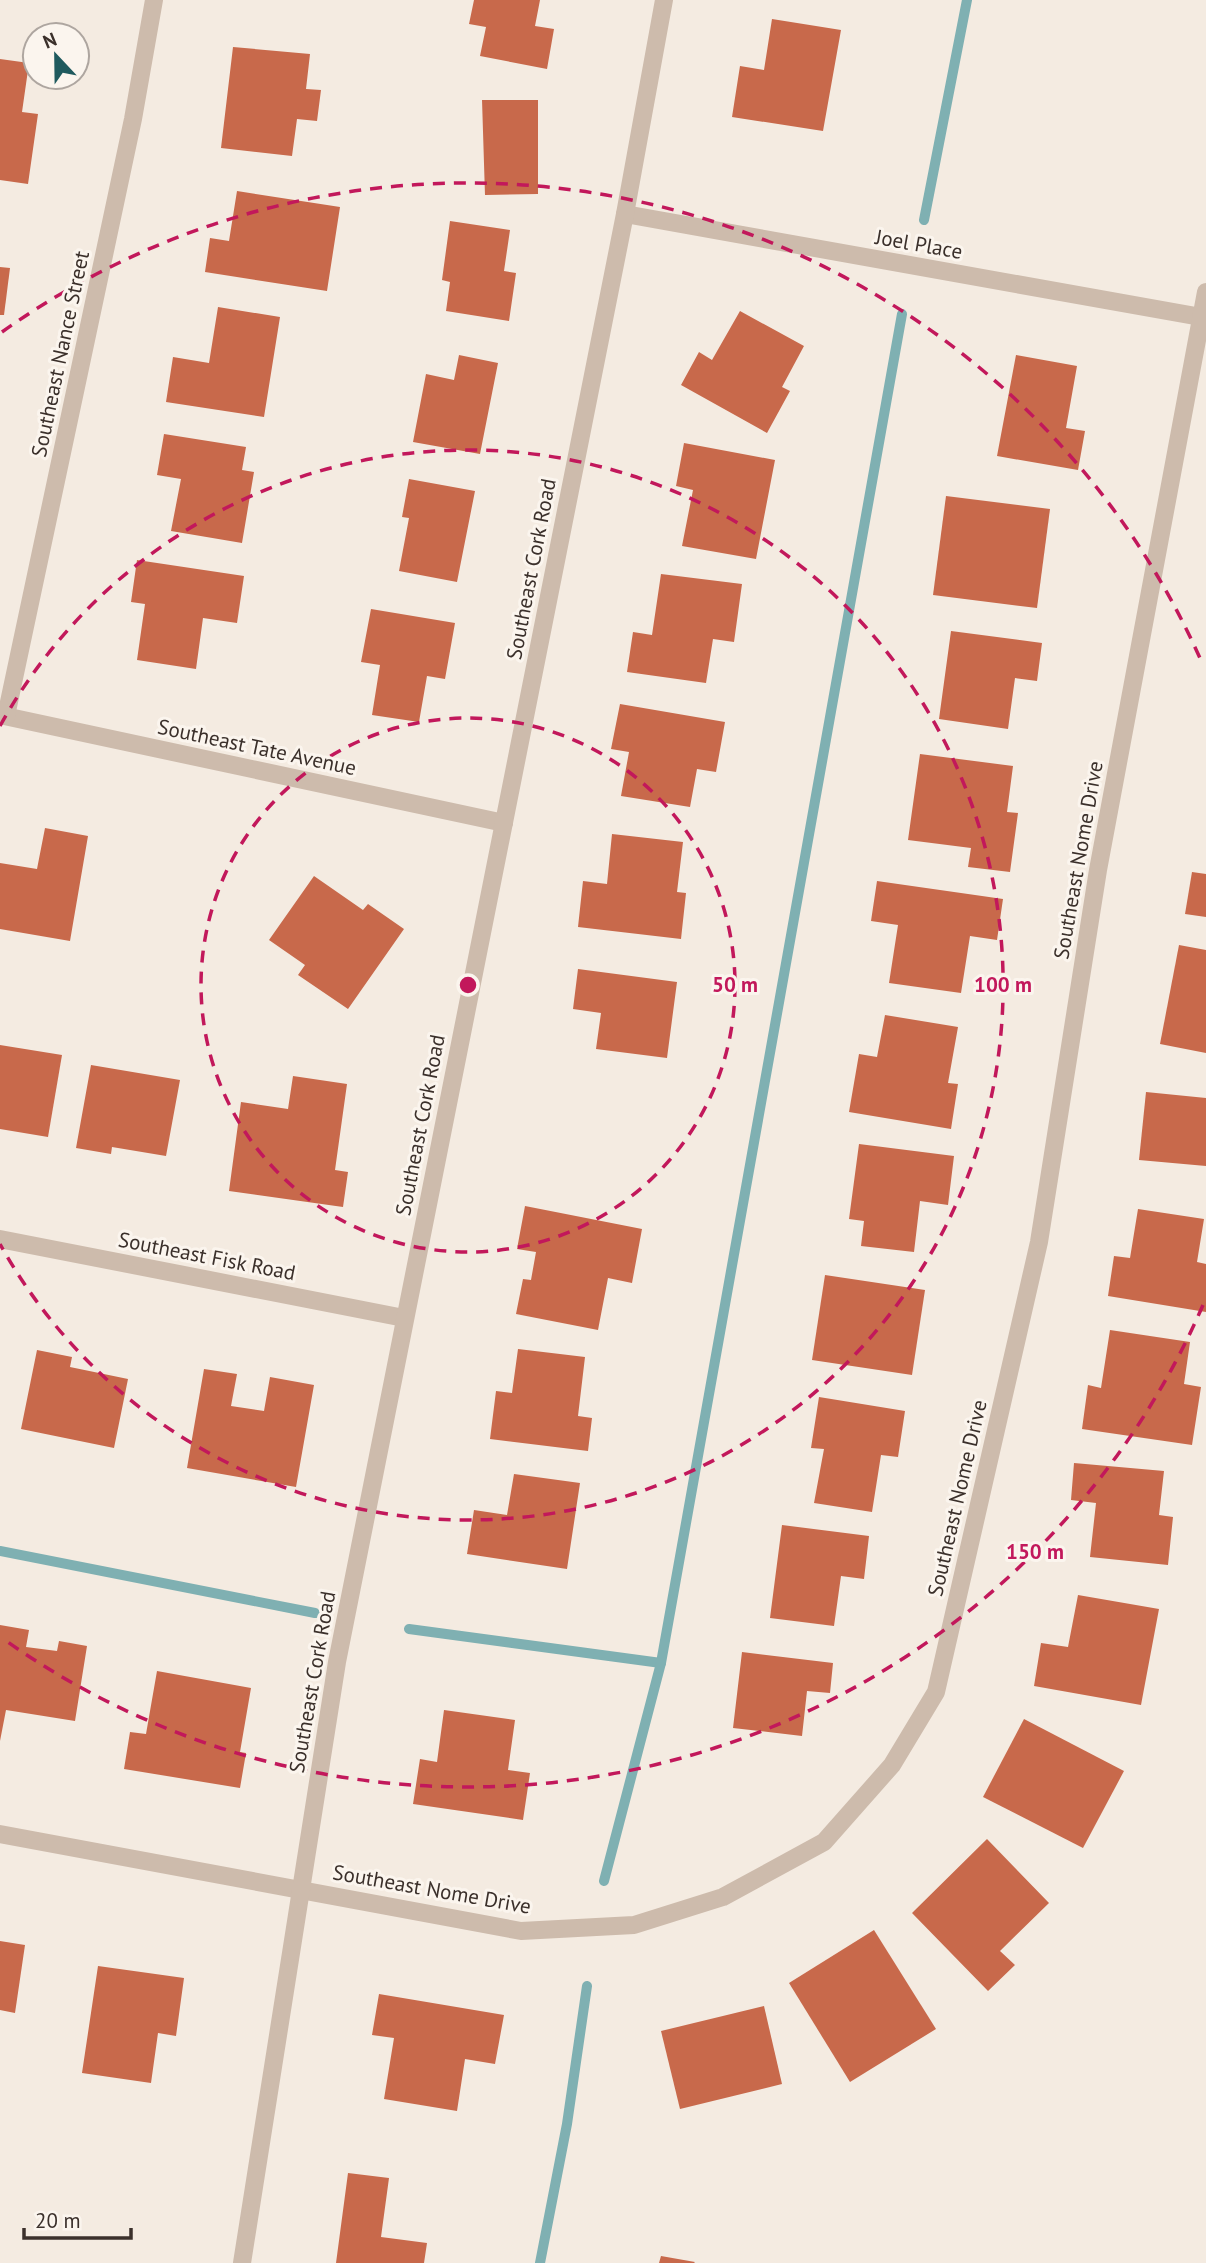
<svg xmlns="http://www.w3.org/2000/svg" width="1206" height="2263" font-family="'PT Sans',sans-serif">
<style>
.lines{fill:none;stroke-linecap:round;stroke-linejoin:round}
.stream{stroke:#7fb0b2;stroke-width:10}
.building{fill:#c8694b}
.minor{stroke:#cdbbac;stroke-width:18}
.ring{fill:none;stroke:#c2185b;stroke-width:3.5;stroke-dasharray:12 9}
.labels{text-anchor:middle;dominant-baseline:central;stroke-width:6;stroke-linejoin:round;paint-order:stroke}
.street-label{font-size:21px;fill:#3b302b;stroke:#fbf5ee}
.centre{fill:#c2185b;stroke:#fbf5ee;stroke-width:3.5}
.ring-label{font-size:21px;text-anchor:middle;font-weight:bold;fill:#c2185b;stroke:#fbf5ee;stroke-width:6;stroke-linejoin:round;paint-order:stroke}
</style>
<rect width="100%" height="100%" fill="#f4ebe1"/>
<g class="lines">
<g class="stream">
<polyline points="924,220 967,0"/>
<polyline points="0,1551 315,1613"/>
<polyline points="409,1629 661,1663"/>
<polyline points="604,1881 661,1663 902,314"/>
<polyline points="540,2263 567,2124 587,1986"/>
</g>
</g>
<g class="building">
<polygon points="474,0 540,0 535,26 554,29 547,69 480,56 486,27 469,24"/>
<polygon points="772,19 841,30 823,131 732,117 740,66 764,70"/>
<polygon points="233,47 310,54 306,89 321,90 317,121 297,119 292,156 221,148"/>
<polygon points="0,59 29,63 22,112 38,114 28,184 0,180"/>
<polygon points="482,100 538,100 538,194 485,195"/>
<polygon points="237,191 340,207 327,291 205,272 210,238 229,241"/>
<polygon points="450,221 510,230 504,271 516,273 509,321 446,311 450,282 442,280"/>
<polygon points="0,267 10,268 4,315 0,315"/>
<polygon points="218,307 280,317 264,417 166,402 173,357 209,363"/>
<polygon points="740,311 804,346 782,387 790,391 767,433 681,385 699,352 712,360"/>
<polygon points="459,355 498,363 480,454 413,442 426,374 454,380"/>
<polygon points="1016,355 1077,366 1066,428 1085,431 1078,470 997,456"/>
<polygon points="164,434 246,447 242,470 254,472 242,543 171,531 181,479 157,475"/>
<polygon points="684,443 775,460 756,559 682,546 693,490 676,486"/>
<polygon points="409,479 475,491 457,582 399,571 409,518 402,517"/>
<polygon points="946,496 1050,509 1037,608 933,595"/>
<polygon points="137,560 244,576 237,623 203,618 196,669 137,660 145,604 131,602"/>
<polygon points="661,574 742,584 734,642 713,639 706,683 627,672 633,632 652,635"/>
<polygon points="371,609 455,623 445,679 427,676 419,722 372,715 380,665 361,662"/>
<polygon points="951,631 1042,643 1037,681 1015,678 1008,729 939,719"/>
<polygon points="620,704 725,722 716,772 697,769 690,807 621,796 629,752 611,749"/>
<polygon points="920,754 1013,766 1007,812 1018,813 1010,872 968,867 971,848 908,840"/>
<polygon points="45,828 88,836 70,941 0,929 0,863 37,869"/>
<polygon points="612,834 683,842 677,892 686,893 681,939 578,927 583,881 607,884"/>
<polygon points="1192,872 1206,874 1206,917 1185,914"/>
<polygon points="314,876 363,910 368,904 404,929 348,1009 298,975 305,965 269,940"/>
<polygon points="877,881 1003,899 997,940 970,936 961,993 889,983 898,925 871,921"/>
<polygon points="1179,945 1206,950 1206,1053 1160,1044"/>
<polygon points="578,969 677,982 667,1058 596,1049 601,1013 573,1009"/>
<polygon points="885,1015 958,1027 948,1083 958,1084 951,1129 849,1112 859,1054 877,1057"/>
<polygon points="0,1045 62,1055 48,1137 0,1129"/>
<polygon points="91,1065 180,1080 166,1156 112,1147 111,1154 76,1148"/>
<polygon points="293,1076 347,1084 335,1170 348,1172 343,1207 229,1191 241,1102 288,1109"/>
<polygon points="1146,1092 1206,1098 1206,1166 1139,1160"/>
<polygon points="859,1144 954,1156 948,1205 920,1201 914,1252 861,1246 864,1221 849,1219"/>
<polygon points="525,1206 642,1229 632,1283 608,1278 598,1330 516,1314 523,1279 531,1280 536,1252 517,1249"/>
<polygon points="1138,1209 1204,1219 1197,1262 1206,1264 1206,1312 1108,1296 1114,1256 1130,1258"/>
<polygon points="825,1275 925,1290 912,1375 812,1360"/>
<polygon points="1110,1330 1190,1342 1184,1384 1201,1387 1192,1445 1082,1429 1088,1385 1101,1388"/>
<polygon points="518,1349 585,1357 578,1416 592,1418 588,1451 490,1439 496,1391 512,1393"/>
<polygon points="37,1350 72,1357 70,1367 128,1379 114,1448 21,1429"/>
<polygon points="204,1369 237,1374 231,1406 264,1411 270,1377 314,1385 296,1487 187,1468"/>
<polygon points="819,1397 905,1411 898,1457 881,1455 872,1512 814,1503 824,1449 811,1448"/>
<polygon points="1074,1463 1164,1471 1159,1515 1173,1517 1168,1565 1090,1557 1096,1503 1071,1500"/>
<polygon points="514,1474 580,1483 567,1569 467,1554 474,1510 507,1515"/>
<polygon points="782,1525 869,1536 864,1579 841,1576 834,1626 770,1618"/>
<polygon points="1078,1595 1159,1609 1141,1705 1034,1686 1041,1643 1068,1647"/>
<polygon points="0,1625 29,1630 26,1647 57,1651 59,1641 87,1646 75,1721 6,1710 0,1741"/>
<polygon points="742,1652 833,1663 830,1693 807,1691 802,1736 733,1728"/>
<polygon points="157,1671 251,1688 240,1752 246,1753 240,1788 124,1769 130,1732 146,1734"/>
<polygon points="444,1710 515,1720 508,1770 530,1773 523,1820 413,1804 420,1759 437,1762"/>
<polygon points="1024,1719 1124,1771 1083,1848 983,1797"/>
<polygon points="987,1839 1049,1903 1000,1951 1015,1965 988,1991 912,1913"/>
<polygon points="874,1930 936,2029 850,2082 789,1983"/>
<polygon points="0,1941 25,1945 15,2013 0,2010"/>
<polygon points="98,1966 184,1978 176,2036 158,2033 151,2083 82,2073"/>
<polygon points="379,1994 504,2015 495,2064 465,2059 457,2111 384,2099 394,2038 372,2035"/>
<polygon points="764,2006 782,2084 680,2109 661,2031"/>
<polygon points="348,2173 389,2178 381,2237 427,2243 424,2263 336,2263"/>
<polygon points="661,2256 695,2262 694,2263 659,2263"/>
</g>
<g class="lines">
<g class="minor">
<polyline points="625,214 1206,318"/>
<polyline points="0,715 504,823"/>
<polyline points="6,716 133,119 154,0"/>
<polyline points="0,1239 404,1318"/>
<polyline points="0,1834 521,1931 634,1925 723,1897 824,1842 892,1765 936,1692 1039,1242 1098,870 1206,292"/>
<polyline points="242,2263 337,1662 625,214 664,0"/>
</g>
</g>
<g class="ring">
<circle cx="468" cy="985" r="267"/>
<path d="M0 726A535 535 0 1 1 0 1244"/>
<path d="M1203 1305A802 802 0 0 1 2 1638M2 332A802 802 0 0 1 1203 665"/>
</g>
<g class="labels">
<g class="street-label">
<text transform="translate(919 244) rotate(10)">Joel Place</text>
<text transform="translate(60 354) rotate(-78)">Southeast Nance Street</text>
<text transform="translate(531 569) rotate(-79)">Southeast Cork Road</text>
<text transform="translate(257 747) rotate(12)">Southeast Tate Avenue</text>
<text transform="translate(1078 860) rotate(-80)">Southeast Nome Drive</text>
<text transform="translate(420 1125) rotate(-79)">Southeast Cork Road</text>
<text transform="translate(207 1256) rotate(11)">Southeast Fisk Road</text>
<text transform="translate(957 1498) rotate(-77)">Southeast Nome Drive</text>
<text transform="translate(312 1682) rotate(-80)">Southeast Cork Road</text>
<text transform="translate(432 1889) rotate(10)">Southeast Nome Drive</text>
</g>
</g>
<circle cx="468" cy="985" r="10" class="centre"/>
<g class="ring-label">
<text x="735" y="992">50 m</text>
<text x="1003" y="992">100 m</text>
<text x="1035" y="1559">150 m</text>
</g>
<g transform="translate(56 56) rotate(338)"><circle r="33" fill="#fbf5ee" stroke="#aea6a0" stroke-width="2"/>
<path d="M0-5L12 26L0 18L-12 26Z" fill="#1f5a5e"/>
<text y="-10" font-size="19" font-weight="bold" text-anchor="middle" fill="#3b302b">N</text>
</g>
<path d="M24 2228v10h107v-10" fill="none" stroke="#3b302b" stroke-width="3.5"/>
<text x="35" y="2228" font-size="21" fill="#3b302b" stroke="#fbf5ee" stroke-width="5" paint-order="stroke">20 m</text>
</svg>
